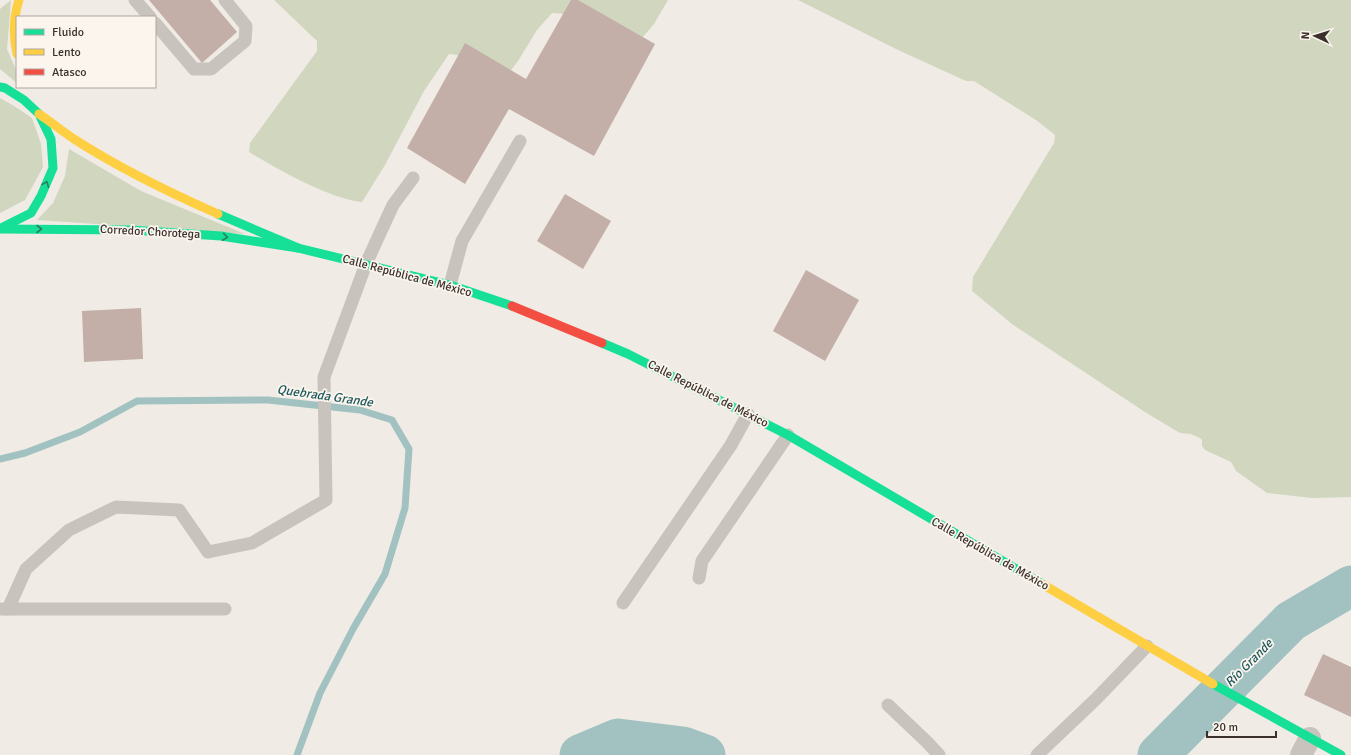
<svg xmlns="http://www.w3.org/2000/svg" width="1351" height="755" font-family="Signika,sans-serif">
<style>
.green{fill:#d1d6bf}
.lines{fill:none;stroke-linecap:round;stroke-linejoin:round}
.stream{stroke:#a1c2c1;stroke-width:7}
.river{stroke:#a1c2c1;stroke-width:41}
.building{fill:#c3afa7}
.lane{stroke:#c9c3be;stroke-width:13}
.street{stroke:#c9c3be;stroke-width:22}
.fast{stroke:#16e098;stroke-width:9}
.slow{stroke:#ffcf43;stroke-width:9}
.jam{stroke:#f24e42;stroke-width:9}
.oneway{stroke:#2a7f5c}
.labels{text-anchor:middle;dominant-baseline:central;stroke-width:3.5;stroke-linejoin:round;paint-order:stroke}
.street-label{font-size:12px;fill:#3b302b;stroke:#fbf5ee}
.water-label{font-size:13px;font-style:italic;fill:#1f5a5e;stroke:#fbf5ee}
</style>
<rect width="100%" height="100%" fill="#f0ebe5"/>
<g class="green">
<polygon points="11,0 7,49 17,72 17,83 0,69 0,9"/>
<path d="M274,0H668L654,24L636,45L566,14L552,13L537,30L518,61L506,77L468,62L457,55L449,54L424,91L385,165L362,202C330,199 277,169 249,152L250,143L317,51V41Z"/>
<polygon points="798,0 1351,0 1351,497 1312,498 1267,493 1236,471 1231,462 1205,450 1202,446 1202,440 1200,438 1191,434 1180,433 1148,414 1012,324 972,291 973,277 1054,143 1055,135 1036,120 974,81 966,81 898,50"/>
<polygon points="0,98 14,106 32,118 41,144 43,167 25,200 0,213"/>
<polygon points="69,149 141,191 245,234 37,220 53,203 65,176"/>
</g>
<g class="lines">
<polyline class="stream" points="0,459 25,453 80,432 137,401 268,400 360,410 392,420 409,449 405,508 385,574 353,629 320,693 297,755"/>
<g class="river">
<polyline points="580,755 618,739 683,747 705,755"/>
<polyline points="1158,755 1291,621 1351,586"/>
</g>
</g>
<g class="building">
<polygon points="149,0 210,0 237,32 202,63"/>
<polygon points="571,0 578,0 655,44 594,156 509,109 465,184 407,148 465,43 526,79"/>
<polygon points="565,194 611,221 583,269 537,241"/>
<polygon points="806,270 859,300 825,361 773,331"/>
<polygon points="141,308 143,359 84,362 82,311"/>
<polygon points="1323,654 1351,667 1351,717 1304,695"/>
</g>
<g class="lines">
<g class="lane">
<polyline points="135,0 150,17"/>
<polyline points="155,23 194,69 211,69 245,41 246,26 225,0"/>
<polyline points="450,285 462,241 520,141"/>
<polyline points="699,578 702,561 788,435"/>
<polyline points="623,603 731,445 748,414"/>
<polyline points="0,609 225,609"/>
<polyline points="8,609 26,569 69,530 116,507 179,510 208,552 252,543 326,500 324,377 366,264 381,231 393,205 413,178"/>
<polyline points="888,705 927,742 939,755"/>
<polyline points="1037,755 1096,699 1147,646"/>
</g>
<polyline class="street" points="1301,755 1310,738"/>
<g class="fast">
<polyline points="0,87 5,88 24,100 39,114 51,139 53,168 41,196 31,213 3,227"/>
<polyline points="218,214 298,248 450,285 512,306"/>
<polyline points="0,229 131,230 221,236 298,248"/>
<polyline points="602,343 628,354 788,435 1042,584"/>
<polyline points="1213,684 1341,755"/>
</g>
<g class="slow">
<path d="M17,54C13,36 13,18 19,0"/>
<path d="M39,114C51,122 62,131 74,139C119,168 168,192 218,214"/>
<polyline points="1042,584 1213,684"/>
</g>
<polyline class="jam" points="512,306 602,343"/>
</g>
<defs><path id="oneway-chevron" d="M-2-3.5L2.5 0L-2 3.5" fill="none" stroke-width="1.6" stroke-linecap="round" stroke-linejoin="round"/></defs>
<g class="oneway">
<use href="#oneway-chevron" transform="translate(46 184) rotate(-68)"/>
<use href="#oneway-chevron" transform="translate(39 229)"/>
<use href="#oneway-chevron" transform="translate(225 237) rotate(8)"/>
</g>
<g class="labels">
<g class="street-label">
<text transform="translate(150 232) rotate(3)">Corredor Chorotega</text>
<text transform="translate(407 276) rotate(15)">Calle República de México</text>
<text transform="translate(708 394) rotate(27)">Calle República de México</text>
<text transform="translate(990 554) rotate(30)">Calle República de México</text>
</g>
<g class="water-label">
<text transform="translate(325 396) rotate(8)">Quebrada Grande</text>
<text transform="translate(1249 663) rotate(-45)">Río Grande</text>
</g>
</g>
<rect x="16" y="16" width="140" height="72" fill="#fbf5ee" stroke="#aea6a0"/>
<rect x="24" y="29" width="20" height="6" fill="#16e098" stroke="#aea6a0"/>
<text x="52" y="36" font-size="12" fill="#3b302b">Fluido</text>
<rect x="24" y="49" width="20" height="6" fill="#ffcf43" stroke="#aea6a0"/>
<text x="52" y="56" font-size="12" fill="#3b302b">Lento</text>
<rect x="24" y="69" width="20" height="6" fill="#f24e42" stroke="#aea6a0"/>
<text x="52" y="76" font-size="12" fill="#3b302b">Atasco</text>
<g transform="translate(1315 36) rotate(274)" stroke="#fbf5ee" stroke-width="3" paint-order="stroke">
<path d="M0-3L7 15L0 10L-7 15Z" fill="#3b302b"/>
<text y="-6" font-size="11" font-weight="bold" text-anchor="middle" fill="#3b302b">N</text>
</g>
<path d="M1207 731v6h69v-6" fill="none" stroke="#3b302b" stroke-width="2"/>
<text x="1213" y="731" font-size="12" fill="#3b302b" stroke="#fbf5ee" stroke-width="3" paint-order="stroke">20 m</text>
</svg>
